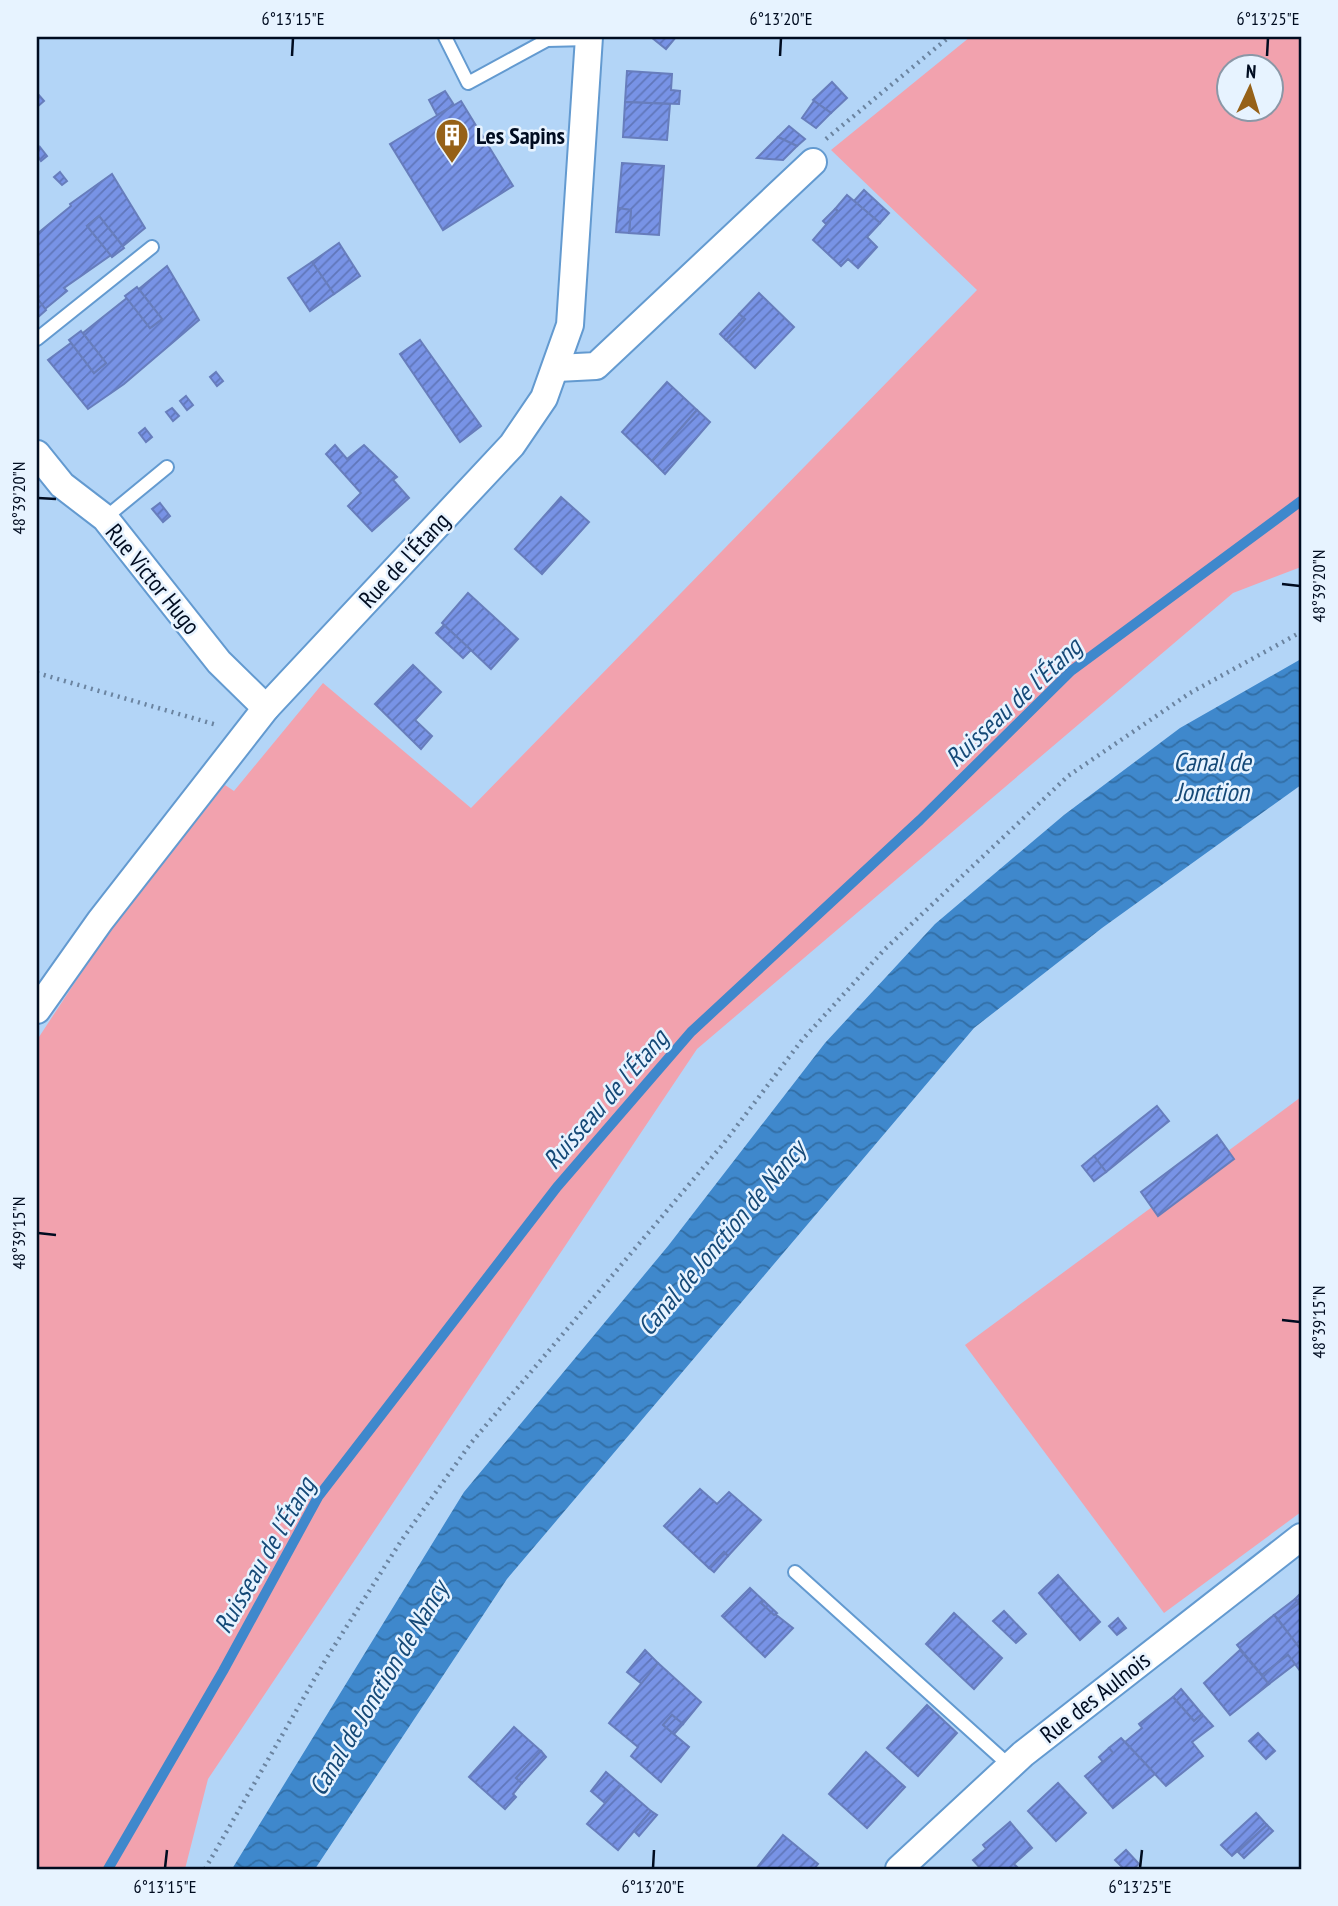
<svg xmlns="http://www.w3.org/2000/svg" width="1338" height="1906" font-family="'PT Sans Narrow',sans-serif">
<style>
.grass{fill:#f2a2ae;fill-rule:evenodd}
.water{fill:url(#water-waves)}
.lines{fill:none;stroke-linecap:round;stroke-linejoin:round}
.stream{stroke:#3f88cc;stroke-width:10}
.building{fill:url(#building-hatch);stroke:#677dbc;stroke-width:2}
.service-casing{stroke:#639ad0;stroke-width:16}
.minor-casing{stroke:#639ad0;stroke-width:30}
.path{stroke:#6b84a0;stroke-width:4.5;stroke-dasharray:2 5;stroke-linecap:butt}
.service{stroke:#fff;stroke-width:12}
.minor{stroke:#fff;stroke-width:26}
.ticks{fill:none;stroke:#000c20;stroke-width:2.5}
.labels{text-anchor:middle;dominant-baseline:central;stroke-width:5;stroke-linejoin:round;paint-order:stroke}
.poi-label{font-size:24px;font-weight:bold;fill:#000c20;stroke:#e7f3ff;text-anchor:start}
.street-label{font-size:24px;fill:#000c20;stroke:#e7f3ff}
.water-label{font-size:26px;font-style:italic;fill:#154977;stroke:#e7f3ff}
.neatline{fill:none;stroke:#000c20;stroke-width:2.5}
.ticks-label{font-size:18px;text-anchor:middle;fill:#000c20}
</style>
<defs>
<pattern id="water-waves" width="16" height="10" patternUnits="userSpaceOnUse" patternTransform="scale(1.75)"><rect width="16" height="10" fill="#3f88cc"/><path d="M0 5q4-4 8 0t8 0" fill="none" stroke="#326ea5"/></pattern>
<pattern id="building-hatch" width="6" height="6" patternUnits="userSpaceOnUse" patternTransform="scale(1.75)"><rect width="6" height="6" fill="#7893e6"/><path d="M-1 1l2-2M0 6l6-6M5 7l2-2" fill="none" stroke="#6076ba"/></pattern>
</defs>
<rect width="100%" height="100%" fill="#b3d5f7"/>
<g class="grass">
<path d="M970,37H1301V567L1233,593L697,1049L208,1779L185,1869H37V1040L110,929L225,785L234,791L323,683L471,808L977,290L831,150ZM1230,66H1272V108H1230Z"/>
<polygon points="1301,1097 1301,1512 1164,1613 965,1345"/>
</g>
<polygon class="water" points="1301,659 1301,785 1102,928 974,1028 507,1579 315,1869 232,1869 464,1492 668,1246 825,1043 935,924 1064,815 1180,728"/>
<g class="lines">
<polyline class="stream" points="108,1869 223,1671 318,1497 557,1187 691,1032 920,820 1071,671 1301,501"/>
</g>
<g class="building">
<polygon points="651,37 676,37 666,49"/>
<polygon points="627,71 672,74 671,90 680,91 679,104 625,102"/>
<polygon points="832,82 847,98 831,113 813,100"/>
<polygon points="445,91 454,105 437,115 429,100"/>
<polygon points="37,93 44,101 37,107"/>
<polygon points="461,101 513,186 443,230 390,144"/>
<polygon points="814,101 831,113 816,128 802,118"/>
<polygon points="625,102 670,104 667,140 623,137"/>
<polygon points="789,126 805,139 797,146 778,137"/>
<polygon points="778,137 797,146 783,160 757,158"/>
<polygon points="40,147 47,156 41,161 37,155"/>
<polygon points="622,163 664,166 659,235 629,233 631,210 618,208"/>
<polygon points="60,172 67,181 62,185 54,177"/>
<polygon points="112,174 145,228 123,246 99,216 87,226 111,255 64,288 67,291 45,309 37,298 37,234 71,206 70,204"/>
<polygon points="864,190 889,213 880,223 854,201"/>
<polygon points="847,195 880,223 867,237 877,247 858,268 848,259 841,266 813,240 838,211 835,209"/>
<polygon points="618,208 631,210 629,233 616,232"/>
<polygon points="835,209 838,211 826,224 823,221"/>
<polygon points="99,216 124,248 112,257 87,226"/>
<polygon points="339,243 360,276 334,294 312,262"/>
<polygon points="312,262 334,294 310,311 288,278"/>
<polygon points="167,266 199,320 124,384 88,409 48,360 71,343 94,373 106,363 83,333 127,298 150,328 162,319 139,289"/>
<polygon points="137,287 162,319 150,328 125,296"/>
<polygon points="759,293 794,327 755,368 726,340 745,319 739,314"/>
<polygon points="37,298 46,310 37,318"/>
<polygon points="739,314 745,319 726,340 720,334"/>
<polygon points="81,331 106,363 94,373 69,340"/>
<polygon points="420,340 481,426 460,442 400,354"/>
<polygon points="216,372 223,381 217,386 210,377"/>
<polygon points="667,382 697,410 652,461 622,432"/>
<polygon points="186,396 193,405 187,410 180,401"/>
<polygon points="172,408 179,416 173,421 166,412"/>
<polygon points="697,410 710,422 665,474 652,461"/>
<polygon points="145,428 152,437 146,442 139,433"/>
<polygon points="335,445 347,459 364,445 397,477 393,480 409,498 372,531 348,506 361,493 326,454"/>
<polygon points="561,497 589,522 542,574 515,549"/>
<polygon points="160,503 170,516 163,522 152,509"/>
<polygon points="468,593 518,639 491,669 442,623"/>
<polygon points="444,625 471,650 463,658 436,633"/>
<polygon points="413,665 441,692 415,720 432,736 421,749 375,704"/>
<polygon points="1157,1106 1169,1121 1106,1172 1094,1156"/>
<polygon points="1217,1135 1234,1159 1158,1216 1141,1192"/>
<polygon points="1094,1156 1106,1172 1094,1181 1082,1166"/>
<polygon points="700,1489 717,1504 729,1492 761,1520 728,1556 724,1552 709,1568 664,1526"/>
<polygon points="724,1552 728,1556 714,1572 709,1568"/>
<polygon points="1058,1575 1100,1622 1080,1640 1039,1593"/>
<polygon points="750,1588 764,1601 761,1603 793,1628 765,1657 722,1616"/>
<polygon points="1301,1593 1301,1650 1278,1619 1299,1603 1295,1599"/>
<polygon points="1295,1599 1299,1603 1278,1619 1274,1615"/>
<polygon points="764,1601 777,1613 774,1615 761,1603"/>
<polygon points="1004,1611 1026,1634 1016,1643 993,1621"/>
<polygon points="954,1613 1002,1658 974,1689 926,1644"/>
<polygon points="1274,1615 1301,1650 1301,1672 1288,1655 1262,1675 1237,1645"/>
<polygon points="1118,1618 1126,1628 1117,1635 1109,1626"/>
<polygon points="645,1650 658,1663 642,1684 627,1672"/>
<polygon points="1240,1650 1269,1684 1230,1715 1204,1683"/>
<polygon points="1288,1655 1295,1664 1269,1684 1262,1675"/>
<polygon points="658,1663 701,1702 683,1724 672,1715 663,1725 689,1747 661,1782 631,1756 638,1747 609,1723"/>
<polygon points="1181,1689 1202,1714 1194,1721 1173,1697"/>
<polygon points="1173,1697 1194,1721 1202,1714 1213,1726 1192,1742 1203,1756 1166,1786 1125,1742 1142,1728 1139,1724"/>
<polygon points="927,1705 957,1733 918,1776 887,1748"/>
<polygon points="672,1715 683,1724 674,1734 663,1725"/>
<polygon points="514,1727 541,1751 516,1778 522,1783 513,1794 516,1797 505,1809 469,1777"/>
<polygon points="1258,1733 1275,1751 1266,1759 1249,1741"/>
<polygon points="1121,1738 1155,1774 1113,1808 1085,1776 1113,1753 1109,1748"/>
<polygon points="1109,1748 1113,1753 1103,1762 1099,1757"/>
<polygon points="541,1751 546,1757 522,1783 516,1778"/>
<polygon points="866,1752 905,1787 867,1828 829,1794"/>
<polygon points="606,1772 621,1785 605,1803 591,1791"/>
<polygon points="1058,1783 1086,1813 1056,1841 1028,1811"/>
<polygon points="621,1785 651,1811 618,1850 587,1824"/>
<polygon points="651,1811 657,1815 639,1836 634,1831"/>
<polygon points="1256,1813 1267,1825 1232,1856 1221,1845"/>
<polygon points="1010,1822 1032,1848 1014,1864 1019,1869 981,1869 973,1860 986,1849 983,1845"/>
<polygon points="1267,1825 1273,1831 1244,1858 1238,1852"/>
<polygon points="783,1835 818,1864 814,1869 756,1869"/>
<polygon points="1126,1850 1139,1864 1133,1869 1124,1869 1115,1860"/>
</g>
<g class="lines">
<defs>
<g id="service">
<polyline points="445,37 468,83 547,40 589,39"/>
<polyline points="37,339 152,247"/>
<polyline points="105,518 167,467"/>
<polyline points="795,1572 1010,1766"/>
</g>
<g id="minor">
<polyline points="557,368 596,366 813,162"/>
<polyline points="37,454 62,485 105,518 219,662 266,708"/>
<polyline points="37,1010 100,921 266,708 512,445 544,398 570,325 589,37"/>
<polyline points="899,1869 1023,1754 1301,1537"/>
</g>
</defs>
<use href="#service" class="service-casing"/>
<use href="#minor" class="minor-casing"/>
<g class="path">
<polyline points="826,139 949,37"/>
<polyline points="37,673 217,725"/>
<polyline points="205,1869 326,1659 401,1541 471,1443 724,1143 802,1040 884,950 1068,776 1190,693 1301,632"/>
</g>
<use href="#service" class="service"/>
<use href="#minor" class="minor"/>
</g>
<path class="ticks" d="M292,56L293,38M780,56L781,38M1267,56L1268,38M38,498L56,499M1282,584L1300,586M38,1233L56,1235M1282,1320L1300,1322M165,1868L167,1850M653,1868L654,1850M1140,1868L1142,1850"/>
<defs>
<symbol id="building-pin" viewBox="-11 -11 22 30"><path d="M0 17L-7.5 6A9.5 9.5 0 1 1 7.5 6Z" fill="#966118" stroke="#e7f3ff"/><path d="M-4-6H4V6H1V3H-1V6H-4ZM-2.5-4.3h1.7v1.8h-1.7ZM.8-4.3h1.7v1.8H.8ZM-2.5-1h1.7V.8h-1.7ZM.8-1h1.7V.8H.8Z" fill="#fff"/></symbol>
</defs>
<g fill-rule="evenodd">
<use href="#building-pin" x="433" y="116" width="38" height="52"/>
</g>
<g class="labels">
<g class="poi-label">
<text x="476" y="135">Les Sapins</text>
</g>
<g class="street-label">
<text transform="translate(404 560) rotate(-47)">Rue de l'Étang</text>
<text transform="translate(153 579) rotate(51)">Rue Victor Hugo</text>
<text transform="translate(1095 1697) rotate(-38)">Rue des Aulnois</text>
</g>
<g class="water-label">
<text transform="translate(1013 702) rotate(-43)">Ruisseau de l'Étang</text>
<text x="1212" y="761">Canal de<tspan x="1212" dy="30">Jonction</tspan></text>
<text transform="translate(605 1099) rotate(-49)">Ruisseau de l'Étang</text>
<text transform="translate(721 1238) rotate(-50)">Canal de Jonction de Nancy</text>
<text transform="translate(264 1555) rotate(-60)">Ruisseau de l'Étang</text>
<text transform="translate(378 1688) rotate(-59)">Canal de Jonction de Nancy</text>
</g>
</g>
<rect width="1338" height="1906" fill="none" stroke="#e7f3ff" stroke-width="77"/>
<g transform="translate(1250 88) rotate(4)"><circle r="33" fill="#e7f3ff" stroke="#8b97a6" stroke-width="2"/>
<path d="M0-5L12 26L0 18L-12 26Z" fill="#966118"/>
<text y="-10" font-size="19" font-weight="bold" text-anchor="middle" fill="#000c20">N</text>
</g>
<rect x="38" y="38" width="1262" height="1830" class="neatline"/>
<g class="ticks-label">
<text x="293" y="25">6°13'15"E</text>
<text x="781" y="25">6°13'20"E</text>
<text x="1268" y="25">6°13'25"E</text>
<text transform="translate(19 498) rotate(-90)" y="6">48°39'20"N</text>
<text transform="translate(1319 586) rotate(-90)" y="6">48°39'20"N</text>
<text transform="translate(19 1233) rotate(-90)" y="6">48°39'15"N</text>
<text transform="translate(1319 1322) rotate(-90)" y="6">48°39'15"N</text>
<text x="165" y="1893">6°13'15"E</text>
<text x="653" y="1893">6°13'20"E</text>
<text x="1140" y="1893">6°13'25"E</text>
</g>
</svg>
